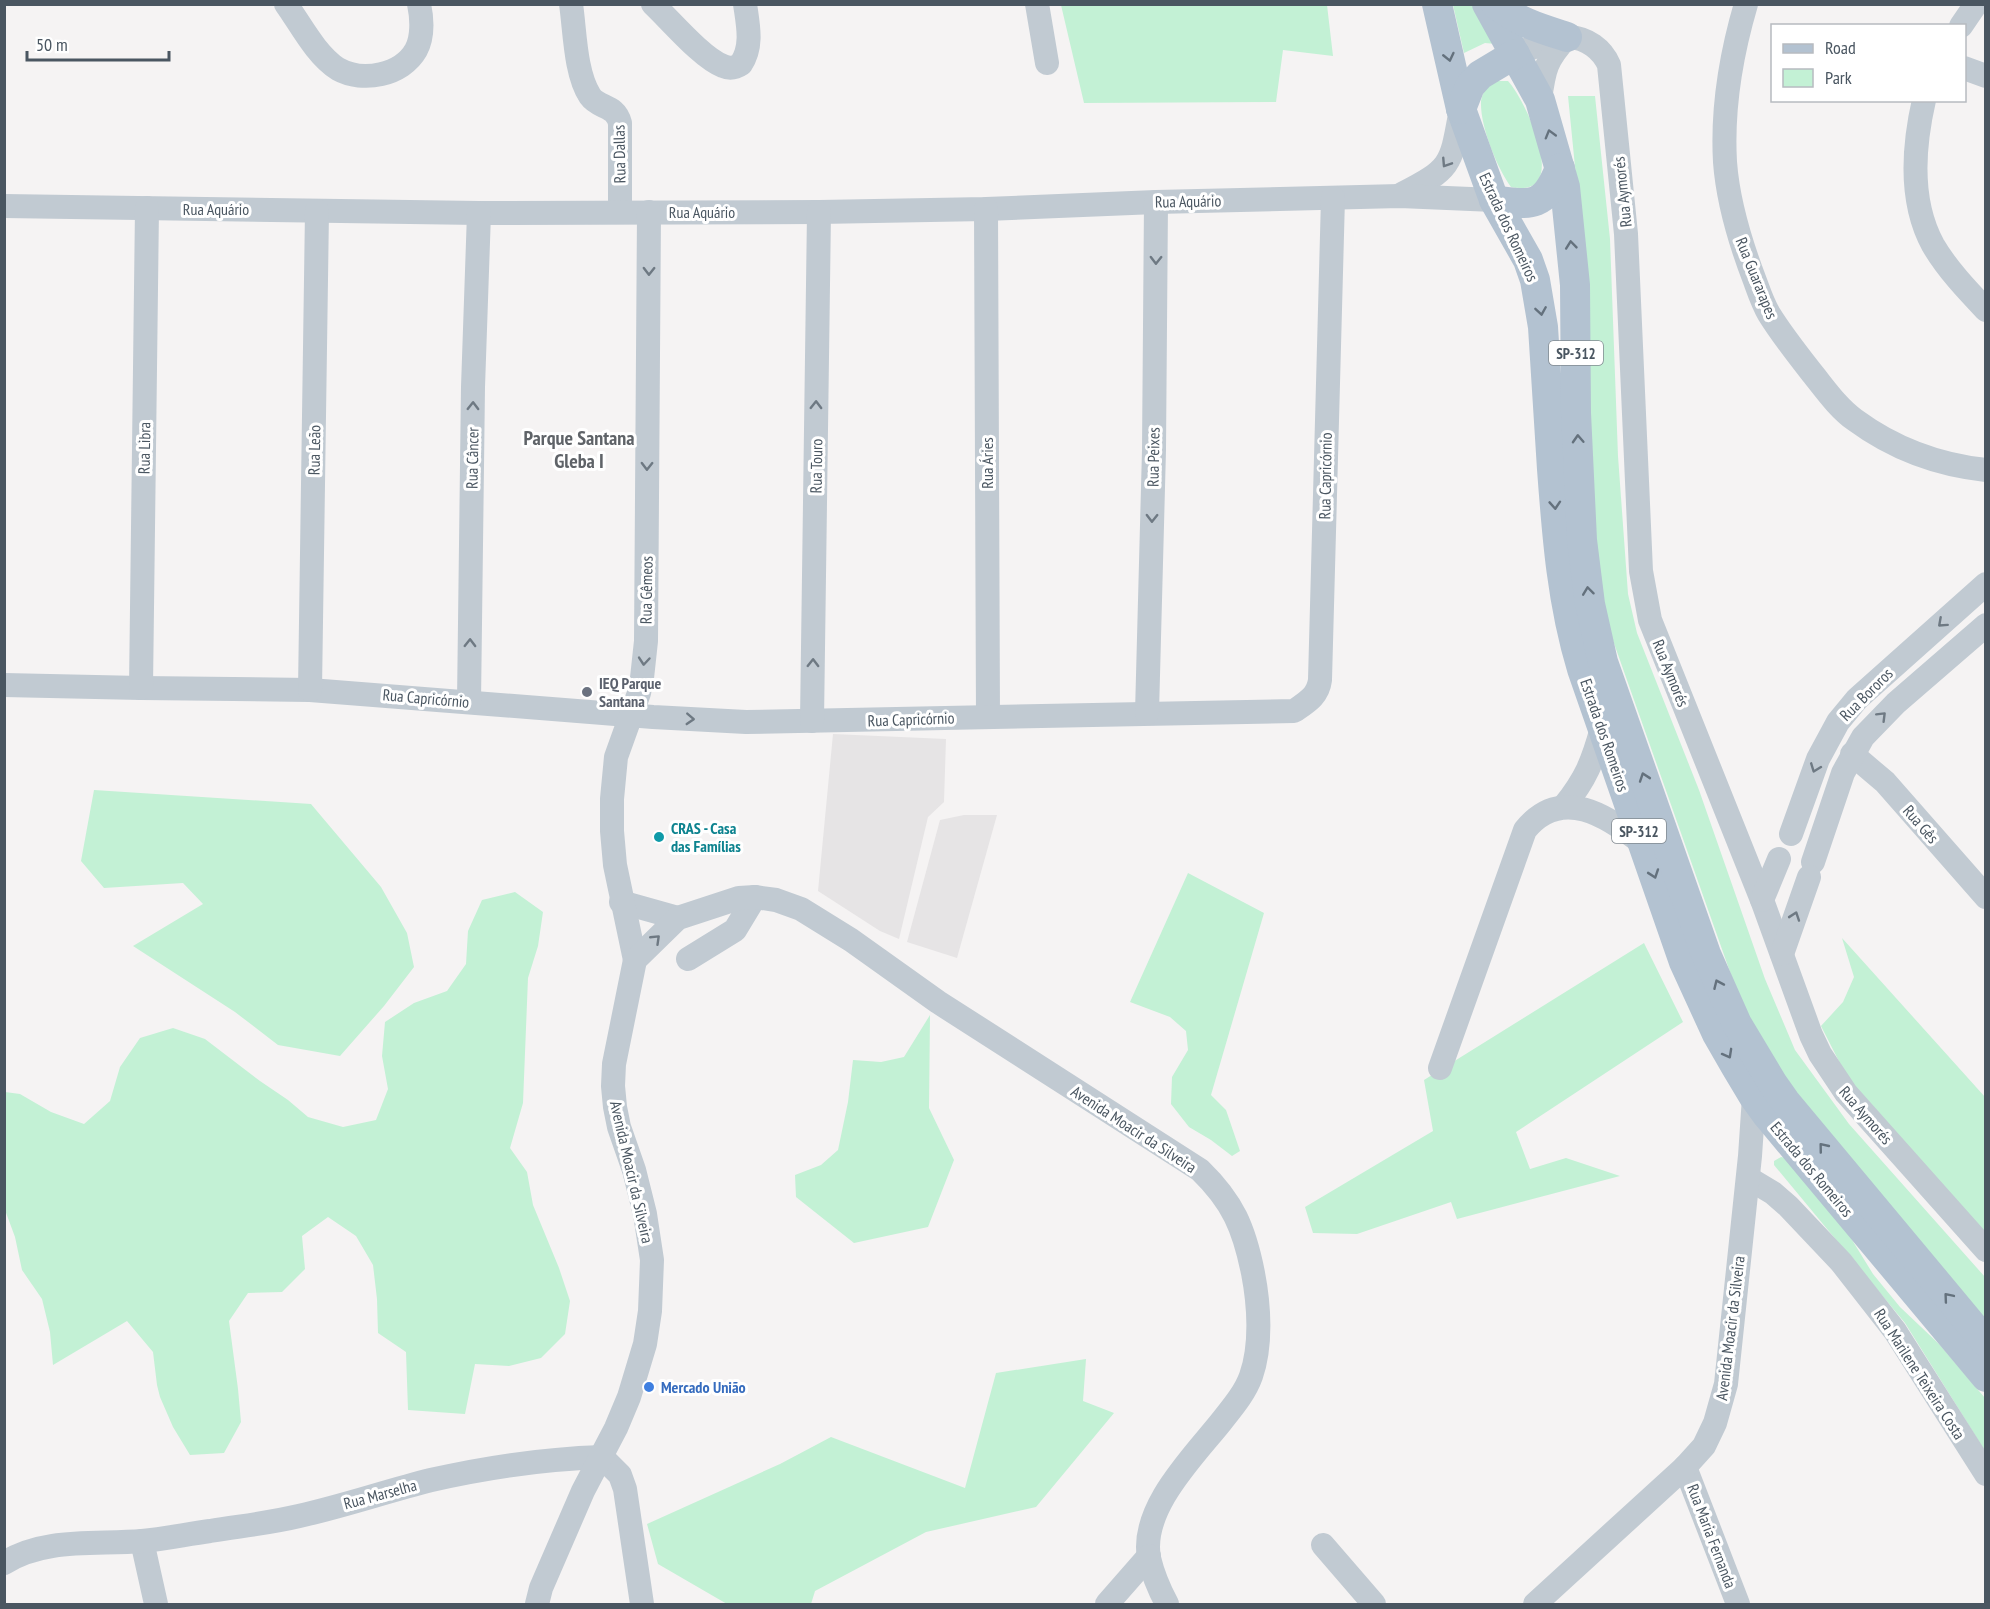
<svg xmlns="http://www.w3.org/2000/svg" width="1990" height="1609" font-family="'PT Sans Narrow',sans-serif">
<style>
.education{fill:#e6e4e5}
.green{fill:#c3f1d5}
.lines{fill:none;stroke-linecap:round;stroke-linejoin:round}
.minor{stroke:#c1cad2;stroke-width:24}
.major{stroke:#b3c2d1;stroke-width:30}
.oneway{stroke:#64717d}
.oneway2{stroke:#6e7983}
.worship-dot{fill:#6b7280;stroke:#fff;stroke-width:2}
.culture-dot{fill:#0f9aa8;stroke:#fff;stroke-width:2}
.shop-dot{fill:#3f7fe0;stroke:#fff;stroke-width:2}
.labels{text-anchor:middle;dominant-baseline:central;stroke-width:6;stroke-linejoin:round;paint-order:stroke}
.shield{fill:#fff;stroke:#808990;stroke-width:1.5}
.shield-label{font-size:15px;font-weight:bold;fill:#4a5661}
.street-label{font-size:16px;fill:#4a5661;stroke:#fff}
.worship-label{font-size:16px;font-weight:bold;fill:#5b616d;stroke:#fff;text-anchor:start}
.culture-label{font-size:16px;font-weight:bold;fill:#0d838f;stroke:#fff;text-anchor:start}
.shop-label{font-size:16px;font-weight:bold;fill:#366cbe;stroke:#fff;text-anchor:start}
.quarter-label{font-size:20px;font-weight:bold;fill:#5f6368;stroke:#fff}
</style>
<rect width="100%" height="100%" fill="#f5f3f3"/>
<g class="education">
<polygon points="833,734 946,739 944,802 928,817 899,939 880,931 818,891"/>
<polygon points="964,815 997,815 957,958 907,942 940,820"/>
</g>
<g class="green">
<polygon points="1061,5 1327,5 1333,56 1283,50 1276,102 1084,103"/>
<polygon points="1453,5 1473,5 1496,44 1485,43 1464,53"/>
<path d="M1497,81H1508C1527,102 1572,200 1511,187C1497,168 1480,126 1481,102C1481,98 1484,92 1485,88Z"/>
<polygon points="1568,96 1595,96 1610,239 1618,456 1628,594 1637,633 1699,790 1765,979 1795,1050 1849,1124 1985,1277 1985,1332 1753,1037 1598,598 1579,207"/>
<polygon points="94,790 311,804 381,887 407,933 414,967 384,1006 340,1056 278,1045 235,1012 133,946 203,904 183,883 104,888 81,861"/>
<polygon points="1188,873 1264,913 1211,1095 1226,1110 1240,1151 1232,1156 1211,1140 1189,1127 1171,1104 1172,1077 1188,1050 1186,1031 1170,1017 1130,1002"/>
<polygon points="515,892 543,912 538,946 528,978 523,1103 510,1148 527,1172 533,1205 559,1268 570,1301 565,1334 541,1358 509,1366 475,1364 465,1414 408,1410 406,1352 378,1333 377,1299 373,1265 356,1236 328,1217 302,1236 305,1269 282,1292 248,1293 229,1321 238,1389 241,1422 224,1453 190,1455 173,1427 160,1397 157,1385 153,1352 127,1321 53,1365 50,1332 42,1299 22,1270 15,1237 5,1210 5,1092 20,1094 51,1112 84,1124 110,1101 120,1067 140,1038 173,1028 205,1039 260,1081 288,1100 308,1117 343,1127 376,1120 388,1089 382,1056 385,1022 414,1003 447,991 466,964 468,931 482,900"/>
<polygon points="1842,938 1985,1097 1985,1234 1848,1079 1821,1026 1843,1002 1854,977"/>
<polygon points="1644,943 1683,1022 1516,1132 1530,1169 1566,1158 1620,1176 1457,1219 1451,1202 1357,1234 1313,1233 1305,1207 1433,1131 1424,1080"/>
<polygon points="930,1015 929,1108 954,1160 928,1227 854,1243 796,1197 795,1175 821,1165 838,1150 848,1102 853,1060 881,1062 904,1057"/>
<polygon points="1781,1157 1786,1158 1849,1235 1873,1274 1900,1307 1939,1344 1985,1398 1985,1451 1905,1323 1774,1165 1774,1161"/>
<polygon points="1086,1359 1083,1401 1114,1413 1036,1507 926,1532 815,1591 811,1604 727,1604 658,1564 647,1524 780,1464 831,1437 965,1488 996,1373"/>
</g>
<g class="lines">
<g class="minor">
<path d="M286,4C301,25 316,55 338,69C363,83 402,75 416,50C423,37 422,18 419,4"/>
<path d="M571,4C575,31 575,73 590,96C599,109 615,104 620,123V212"/>
<path d="M653,4C671,21 702,58 723,66C730,69 735,68 741,64C753,46 748,25 745,4"/>
<polyline points="1037,4 1047,63"/>
<path d="M1746,4C1731,55 1722,109 1725,162C1728,203 1740,242 1755,281C1759,292 1763,304 1769,314C1782,335 1797,354 1812,373C1825,389 1838,408 1855,420C1893,448 1939,465 1986,470"/>
<polyline points="1961,26 1976,4"/>
<path d="M1515,54C1527,50 1558,37 1569,37C1587,38 1602,49 1609,65L1626,234L1641,571L1650,620L1762,900L1811,1035L1820,1054L1846,1093L1986,1250"/>
<polyline points="1964,68 1986,76"/>
<path d="M1540,100C1544,69 1546,60 1567,37"/>
<path d="M1924,100C1913,148 1909,201 1933,245C1947,269 1967,290 1986,310"/>
<path d="M1402,194C1453,168 1451,164 1461,109"/>
<polyline points="4,206 479,213 819,212 986,209 1156,202 1400,196 1494,200"/>
<polyline points="986,209 988,717"/>
<path d="M4,685L141,688L310,690L653,717L746,722L1294,711C1307,702 1318,696 1320,680L1333,198"/>
<polyline points="141,688 147,208"/>
<polyline points="310,690 317,211"/>
<polyline points="469,702 473,387 479,213"/>
<polyline points="1147,713 1154,450 1156,202"/>
<polyline points="812,721 819,212"/>
<polyline points="1852,754 1885,782 1986,897"/>
<path d="M1564,806C1586,779 1593,761 1602,728"/>
<polyline points="1791,834 1818,759 1838,722 1857,699 1986,584"/>
<polyline points="1813,862 1843,773 1863,737 1896,703 1986,625"/>
<polyline points="1762,900 1779,859"/>
<polyline points="621,902 678,918"/>
<polyline points="1782,954 1809,877"/>
<polyline points="688,959 735,930 755,897"/>
<polyline points="635,960 615,865 612,831 612,799 616,757 639,693 642,678 646,641 649,212"/>
<path d="M1440,1068L1525,830C1561,785 1608,816 1643,844"/>
<polyline points="1748,1178 1773,1193 1788,1206 1841,1262 1895,1331 1986,1474"/>
<polyline points="1685,1467 1738,1604"/>
<polyline points="142,1541 156,1604"/>
<polyline points="1323,1545 1374,1604"/>
<path d="M4,1563C45,1537 97,1545 142,1541C165,1539 187,1534 210,1531C240,1526 270,1523 299,1516C344,1506 387,1491 431,1480C488,1467 544,1459 602,1457L620,1475L625,1489L642,1604"/>
<path d="M537,1604L541,1588L583,1491L616,1428L629,1397L645,1344L650,1311L652,1260L645,1214L634,1170L619,1127L615,1107L613,1086L614,1064L635,960L678,918L739,898L755,897L776,900L801,909L851,940L938,1002L1200,1170C1233,1202 1244,1228 1253,1273C1259,1304 1262,1345 1251,1376C1245,1393 1232,1408 1221,1422C1193,1457 1140,1509 1149,1558C1153,1575 1159,1589 1167,1604"/>
<polyline points="1107,1604 1149,1556"/>
<polyline points="1535,1604 1685,1467 1704,1446 1715,1423 1726,1384 1750,1156 1754,1097"/>
</g>
<g class="major">
<path d="M1437,4L1461,109L1494,200L1528,260L1535,280L1543,327C1546,374 1549,422 1552,469C1557,537 1562,603 1582,669L1684,962L1717,1034L1736,1067L1754,1097L1767,1115L1986,1377"/>
<polyline points="1487,4 1540,100 1565,187 1575,285 1576,413 1582,540 1590,604 1603,662 1706,954 1737,1024 1773,1084 1785,1101 1986,1342"/>
<path d="M1496,4C1520,23 1539,28 1567,37"/>
<polyline points="1461,109 1470,86 1480,75 1515,54"/>
<path d="M1494,200C1533,206 1545,207 1560,168"/>
</g>
</g>
<defs><path id="oneway-chevron" d="M-2-3.5L2.5 0L-2 3.5" fill="none" stroke-width="1.6" stroke-linecap="round" stroke-linejoin="round" transform="scale(1.5)"/></defs>
<g class="oneway">
<use href="#oneway-chevron" transform="translate(1449 57) rotate(77)"/>
<use href="#oneway-chevron" transform="translate(1550 134) rotate(-106)"/>
<use href="#oneway-chevron" transform="translate(1571 245) rotate(-96)"/>
<use href="#oneway-chevron" transform="translate(1541 311) rotate(81)"/>
<use href="#oneway-chevron" transform="translate(1578 439) rotate(-93)"/>
<use href="#oneway-chevron" transform="translate(1555 505) rotate(86)"/>
<use href="#oneway-chevron" transform="translate(1588 591) rotate(-97)"/>
<use href="#oneway-chevron" transform="translate(1644 777) rotate(-109)"/>
<use href="#oneway-chevron" transform="translate(1654 874) rotate(71)"/>
<use href="#oneway-chevron" transform="translate(1718 984) rotate(-114)"/>
<use href="#oneway-chevron" transform="translate(1728 1054) rotate(61)"/>
<use href="#oneway-chevron" transform="translate(1823 1147) rotate(-129)"/>
<use href="#oneway-chevron" transform="translate(1948 1297) rotate(-130)"/>
</g>
<g class="oneway2">
<use href="#oneway-chevron" transform="translate(1446 163) rotate(123)"/>
<use href="#oneway-chevron" transform="translate(1156 260) rotate(91)"/>
<use href="#oneway-chevron" transform="translate(649 271) rotate(91)"/>
<use href="#oneway-chevron" transform="translate(816 405) rotate(-89)"/>
<use href="#oneway-chevron" transform="translate(473 406) rotate(-89)"/>
<use href="#oneway-chevron" transform="translate(647 466) rotate(91)"/>
<use href="#oneway-chevron" transform="translate(1152 518) rotate(91)"/>
<use href="#oneway-chevron" transform="translate(1942 623) rotate(138)"/>
<use href="#oneway-chevron" transform="translate(470 643) rotate(-89)"/>
<use href="#oneway-chevron" transform="translate(644 661) rotate(95)"/>
<use href="#oneway-chevron" transform="translate(813 663) rotate(-89)"/>
<use href="#oneway-chevron" transform="translate(1882 716) rotate(-45)"/>
<use href="#oneway-chevron" transform="translate(690 719) rotate(3)"/>
<use href="#oneway-chevron" transform="translate(1815 768) rotate(111)"/>
<use href="#oneway-chevron" transform="translate(1795 916) rotate(-71)"/>
<use href="#oneway-chevron" transform="translate(656 939) rotate(-44)"/>
</g>
<circle class="worship-dot" cx="587" cy="692" r="6"/>
<circle class="culture-dot" cx="659" cy="837" r="6"/>
<circle class="shop-dot" cx="649" cy="1387" r="6"/>
<g class="labels">
<g class="shield">
<rect x="1549" y="341" width="54" height="24" rx="4.5"/>
<rect x="1612" y="819" width="54" height="24" rx="4.5"/>
</g>
<g class="shield-label">
<text x="1576" y="353">SP-312</text>
<text x="1639" y="831">SP-312</text>
</g>
<g class="street-label">
<text transform="translate(619 154) rotate(-91)">Rua Dallas</text>
<text transform="translate(1622 192) rotate(-96)">Rua Aymorés</text>
<text transform="translate(1188 201) rotate(-1)">Rua Aquário</text>
<text x="216" y="209">Rua Aquário</text>
<text x="702" y="212">Rua Aquário</text>
<text transform="translate(1509 227) rotate(65)">Estrada dos Romeiros</text>
<text transform="translate(1757 278) rotate(68)">Rua Guararapes</text>
<text transform="translate(144 448) rotate(-89)">Rua Libra</text>
<text transform="translate(314 450) rotate(-89)">Rua Leão</text>
<text transform="translate(1153 457) rotate(-89)">Rua Peixes</text>
<text transform="translate(472 458) rotate(-89)">Rua Câncer</text>
<text transform="translate(987 463) rotate(-90)">Rua Áries</text>
<text transform="translate(816 466) rotate(-89)">Rua Touro</text>
<text transform="translate(1325 476) rotate(-89)">Rua Capricórnio</text>
<text transform="translate(646 590) rotate(-89)">Rua Gêmeos</text>
<text transform="translate(1671 673) rotate(68)">Rua Aymorés</text>
<text transform="translate(1866 694) rotate(-45)">Rua Bororos</text>
<text transform="translate(426 698) rotate(5)">Rua Capricórnio</text>
<text transform="translate(911 719) rotate(-2)">Rua Capricórnio</text>
<text transform="translate(1605 735) rotate(71)">Estrada dos Romeiros</text>
<text transform="translate(1921 824) rotate(49)">Rua Gês</text>
<text transform="translate(1866 1115) rotate(49)">Rua Aymorés</text>
<text transform="translate(1134 1129) rotate(33)">Avenida Moacir da Silveira</text>
<text transform="translate(1812 1169) rotate(50)">Estrada dos Romeiros</text>
<text transform="translate(632 1172) rotate(77)">Avenida Moacir da Silveira</text>
<text transform="translate(1730 1328) rotate(-83)">Avenida Moacir da Silveira</text>
<text transform="translate(1920 1374) rotate(57)">Rua Marilene Teixeira Costa</text>
<text transform="translate(380 1494) rotate(-15)">Rua Marselha</text>
<text transform="translate(1712 1536) rotate(69)">Rua Maria Fernanda</text>
</g>
<g class="worship-label">
<text x="599" y="683">IEQ Parque<tspan x="599" dy="18">Santana</tspan></text>
</g>
<g class="culture-label">
<text x="671" y="828">CRAS - Casa<tspan x="671" dy="18">das Famílias</tspan></text>
</g>
<g class="shop-label">
<text x="661" y="1387">Mercado União</text>
</g>
<g class="quarter-label">
<text x="579" y="438">Parque Santana<tspan x="579" dy="23">Gleba I</tspan></text>
</g>
</g>
<rect width="1990" height="1609" fill="none" stroke="#4a5661" stroke-width="12"/>
<rect x="1771" y="24" width="195" height="78" fill="#ffffff" stroke="#b7bbc0" stroke-width="1.5"/>
<rect x="1783" y="44" width="30" height="9" fill="#b3c2d1" stroke="#b7bbc0" stroke-width="1.5"/>
<text x="1825" y="54" font-size="18" fill="#4a5661">Road</text>
<rect x="1783" y="69" width="30" height="18" fill="#c3f1d5" stroke="#b7bbc0" stroke-width="1.5"/>
<text x="1825" y="84" font-size="18" fill="#4a5661">Park</text>
<path d="M27 51v9h142v-9" fill="none" stroke="#4a5661" stroke-width="3"/>
<text x="36" y="51" font-size="18" fill="#4a5661" stroke="#ffffff" stroke-width="4.5" paint-order="stroke">50 m</text>
</svg>
